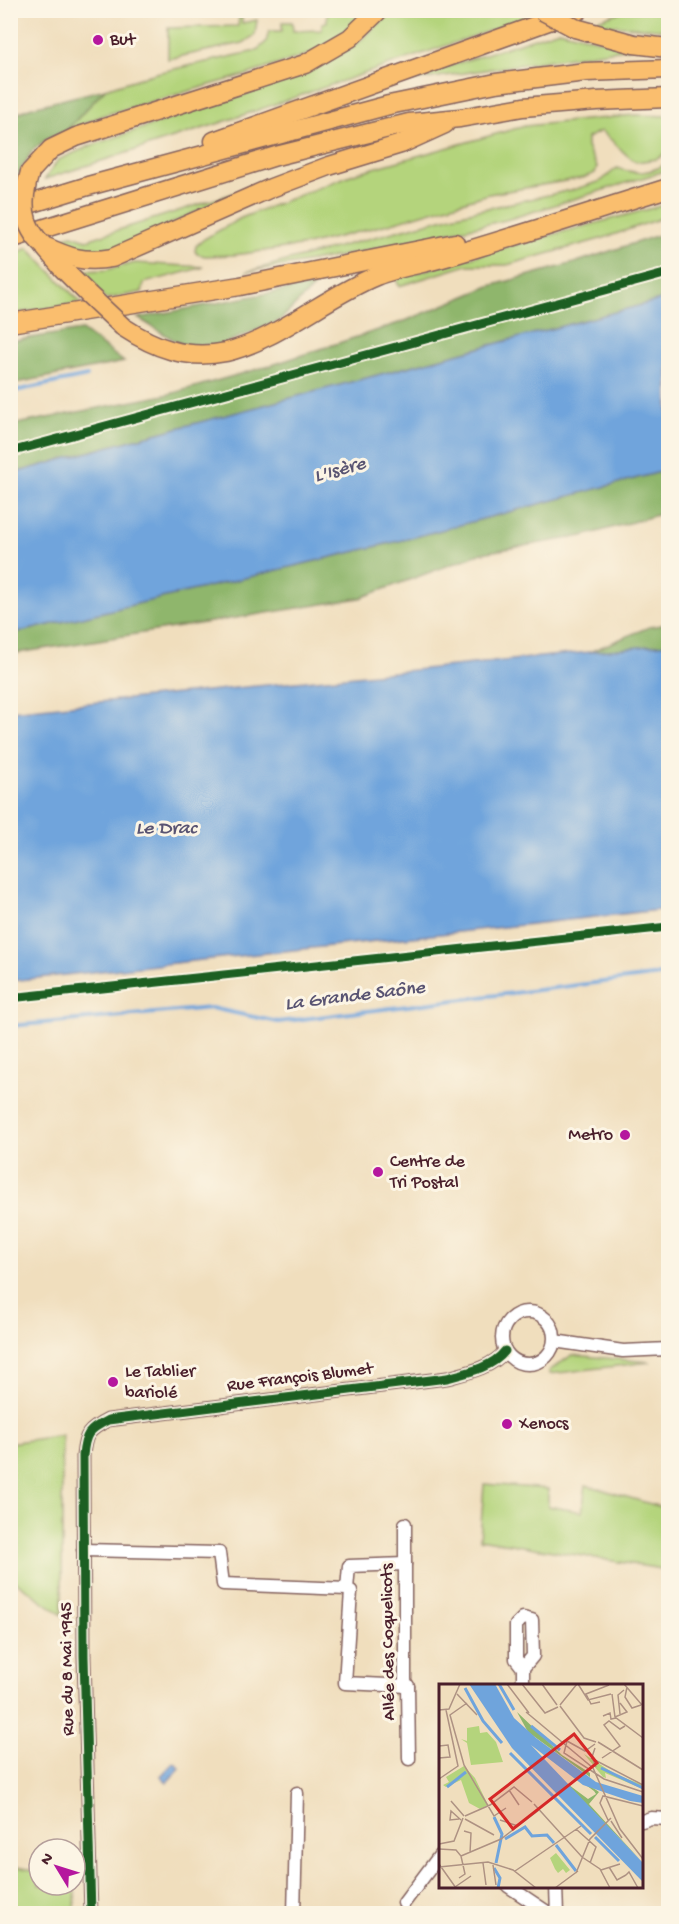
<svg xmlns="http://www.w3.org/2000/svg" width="679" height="1924" font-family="'Gochi Hand',sans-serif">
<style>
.green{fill:#b4d47c;stroke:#7f7a54;stroke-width:1.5}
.forest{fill:#8fb66c;stroke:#6c6a4c;stroke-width:1.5}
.water{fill:#6fa4dc;stroke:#5c6284;stroke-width:1.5}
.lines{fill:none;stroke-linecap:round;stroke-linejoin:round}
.stream{stroke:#6fa4dc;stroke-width:4}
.minor-casing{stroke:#84625e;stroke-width:15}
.highway-casing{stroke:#84625e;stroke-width:21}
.minor{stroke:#fff;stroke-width:12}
.highway{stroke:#fabe6e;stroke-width:18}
.highway-bridge-casing{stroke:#84625e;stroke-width:21;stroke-linecap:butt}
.highway-bridge{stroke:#fabe6e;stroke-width:18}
.cycleway-casing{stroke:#fcf5e5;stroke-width:13}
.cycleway{stroke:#1b5e20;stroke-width:9}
.poi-dot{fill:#b5179e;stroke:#fcf5e5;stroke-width:2}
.labels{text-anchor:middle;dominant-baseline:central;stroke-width:6;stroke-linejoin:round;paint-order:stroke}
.poi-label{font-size:18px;fill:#4a1f2b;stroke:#fcf5e5;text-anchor:start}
.street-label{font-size:18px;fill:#4a1f2b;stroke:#fcf5e5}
.water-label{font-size:20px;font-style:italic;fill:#595472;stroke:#fcf5e5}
.inset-river{fill:none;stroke:#6fa4dc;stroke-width:3}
.inset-road{fill:none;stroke:#ae9283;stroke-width:1.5}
.view{fill:#d62828;fill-opacity:0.15;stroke:#d62828;stroke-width:3}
.inset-edge{fill:none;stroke:#4a1f2b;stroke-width:3}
</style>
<rect width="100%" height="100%" fill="#fcf5e5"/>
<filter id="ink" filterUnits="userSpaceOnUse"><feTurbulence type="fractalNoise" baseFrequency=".0167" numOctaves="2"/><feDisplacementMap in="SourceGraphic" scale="12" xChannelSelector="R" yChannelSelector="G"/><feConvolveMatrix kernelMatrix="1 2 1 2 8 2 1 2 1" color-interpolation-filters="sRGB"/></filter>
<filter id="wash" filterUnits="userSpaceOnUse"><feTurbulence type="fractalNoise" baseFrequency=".008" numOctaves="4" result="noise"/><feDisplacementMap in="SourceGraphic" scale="24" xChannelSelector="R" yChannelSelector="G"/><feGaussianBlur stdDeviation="1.35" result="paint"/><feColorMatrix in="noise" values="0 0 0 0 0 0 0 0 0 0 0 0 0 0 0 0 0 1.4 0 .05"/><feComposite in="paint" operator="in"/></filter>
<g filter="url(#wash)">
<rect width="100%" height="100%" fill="#f0debd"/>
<g class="green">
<polygon points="530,10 535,15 223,122 45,179 58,160 92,145 275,84 328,60 359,42 392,11"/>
<polygon points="327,11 368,11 355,25 315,52 249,74 104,115 66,131 105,89 156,73 256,51 266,42 269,31 282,31 282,22 292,22 293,31 322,30 322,23 327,22"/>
<polygon points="623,11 668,11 668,30 589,23"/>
<polygon points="239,17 242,17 242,23 257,20 255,35 243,43 168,59 168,28 238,26"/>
<polygon points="559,30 631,48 398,83"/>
<path d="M635,115L668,116V152L657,159L636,162C623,154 614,141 601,131L587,138V147L597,167L595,173L583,178L489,194L392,223L307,245L234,255L205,256L197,254L195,251L196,246L204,239L241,218L356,173L525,126Z"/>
<path d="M668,163V170L506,220L341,256L246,272L456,215L576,189L601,181L617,168C636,175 651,173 668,163Z"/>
<polygon points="238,192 132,242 100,254 67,250 54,240 72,235 87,240"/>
<polygon points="668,204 668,216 604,238 507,265 467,265 399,286 396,279 506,247"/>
<polygon points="28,248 81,303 11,314 11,256"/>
<polygon points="135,263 204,267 144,283 142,292 106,299 78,271 106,270"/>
<polygon points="572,1355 650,1362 550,1374 549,1371"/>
<polygon points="62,1435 62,1615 11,1578 10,1443"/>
<polygon points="484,1484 548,1489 548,1506 582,1512 586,1485 668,1509 668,1570 480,1539"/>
<polygon points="10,1866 39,1871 39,1885 75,1885 76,1877 75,1913 11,1913"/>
</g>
<g class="forest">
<polygon points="105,89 66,131 47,139 32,151 14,182 11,183 12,116 29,108"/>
<polygon points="668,232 668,298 121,443 11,474 11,425 170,394 272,365 405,321 490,286 574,263"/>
<polygon points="317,284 279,321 218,346 182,345 138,318"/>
<polygon points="82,330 124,362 11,384 11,341"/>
<polygon points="668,470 668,512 583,536 482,553 360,598 11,654 11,634 407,539"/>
<polygon points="668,624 668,644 587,653 649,627"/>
</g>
<g class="water">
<polygon points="668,298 668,470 407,539 11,634 11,474 121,443"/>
<polygon points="668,644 668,909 11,981 11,711"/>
<polygon points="174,1762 180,1768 167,1782 161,1776"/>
</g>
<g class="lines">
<g class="stream">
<polyline points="10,392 87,376"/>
<polyline points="10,1026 211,1008 278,1022 668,974"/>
</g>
</g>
</g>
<g filter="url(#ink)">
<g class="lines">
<defs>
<g id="minor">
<circle cx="528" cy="1338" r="26"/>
<polyline points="554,1341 623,1351 668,1349"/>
<polyline points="405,1524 405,1681 408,1686 409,1759"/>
<polyline points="83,1550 219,1553 223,1584 347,1589 349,1566 405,1564"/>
<polyline points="347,1589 351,1591 345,1683 408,1686"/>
<polyline points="523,1686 523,1668 516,1659 516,1625 523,1618 532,1620 533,1656 523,1668"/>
<polyline points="642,1821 651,1818 668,1819"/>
<polyline points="508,1886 550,1914"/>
<polyline points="556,1886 557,1914"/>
<polyline points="404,1903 440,1855"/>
<path d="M91,1914L84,1656L83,1456C85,1434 88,1430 108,1420L447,1378C466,1373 492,1368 505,1351"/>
<polyline points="294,1914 297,1793"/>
</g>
<g id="highway">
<polyline points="575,28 634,44 668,48"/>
<polyline points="214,141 579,10"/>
<polyline points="30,172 51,149 76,137 305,64 350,38 379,10"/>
<polyline points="10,210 88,186 389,105 496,83 586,72 668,69"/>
<polyline points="10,239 276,156 409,123 460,118 523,107 596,101 668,98"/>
<path d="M44,246C70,258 84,263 112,258L271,188L329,166L401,144L445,124"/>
<polyline points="45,248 62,268 88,294"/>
<polyline points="10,323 240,286 455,243"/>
<path d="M123,327C155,348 186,360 226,352C275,341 327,296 376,276C398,267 423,264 446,257C521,235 594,211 668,188"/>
</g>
</defs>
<use href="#minor" class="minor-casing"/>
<use href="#highway" class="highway-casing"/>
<use href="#minor" class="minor"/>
<use href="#highway" class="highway"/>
<defs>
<g id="highway-bridge">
<polyline points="541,10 575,28"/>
<path d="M30,172C21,201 21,225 44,246"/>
<polyline points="88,294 123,327"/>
</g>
</defs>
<use href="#highway-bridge" class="highway-bridge-casing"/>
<use href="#highway-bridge" class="highway-bridge"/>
<defs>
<g id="cycleway">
<polyline points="10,452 668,273"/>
<polyline points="10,998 668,927"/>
<path d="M91,1914L84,1656L83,1456C85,1434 88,1430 108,1420L447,1378C466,1373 492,1368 505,1351"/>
</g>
</defs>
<use href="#cycleway" class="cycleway-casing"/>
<use href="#cycleway" class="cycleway"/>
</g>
</g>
<g class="poi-dot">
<circle cx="98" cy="40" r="6"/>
<circle cx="625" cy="1135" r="6"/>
<circle cx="378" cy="1172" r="6"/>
<circle cx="113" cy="1382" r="6"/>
<circle cx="507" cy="1424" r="6"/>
</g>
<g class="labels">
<g class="poi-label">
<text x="110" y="40">But</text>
<text x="613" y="1135" text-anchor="end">Metro</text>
<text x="390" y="1162">Centre de<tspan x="390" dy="21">Tri Postal</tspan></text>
<text x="125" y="1372">Le Tablier<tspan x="125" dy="21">bariolé</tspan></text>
<text x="519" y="1424">Xenocs</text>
</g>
<g class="street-label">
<text transform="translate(300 1378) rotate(-7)">Rue François Blumet</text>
<text transform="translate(389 1642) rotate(-91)">Allée des Coquelicots</text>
<text transform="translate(68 1669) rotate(-91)">Rue du 8 Mai 1945</text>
</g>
<g class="water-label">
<text transform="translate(340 471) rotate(-15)">L'Isère</text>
<text x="166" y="829">Le Drac</text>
<text transform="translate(355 997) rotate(-7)">La Grande Saône</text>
</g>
</g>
<g transform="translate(439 1684)">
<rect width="204" height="204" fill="#f0debd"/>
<path d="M40,42L41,49L48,48L57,58L64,78L32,81L28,59L22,55L28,57V44ZM145,70L176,90L204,101V105L166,89L167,94L164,93ZM25,82L36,94L49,121L41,125L30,119L22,96L7,103L4,101L10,98L7,93ZM117,169L131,186L127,189L124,185L119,189L116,185L111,174Z" fill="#b4d47c"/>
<path d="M78,28L123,71L151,89V93L89,48ZM100,67L160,108L150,120L204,179L126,98L149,115L157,110L155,107Z" fill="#8fb66c"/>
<path d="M30,0H56L75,34L97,54L157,98L204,112V119L191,117L144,101L92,61L204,179V198L73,64Z" fill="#6fa4dc"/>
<path class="inset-river" d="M60,0L75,26M26,4L44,37L63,59M92,42L121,66M71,69L152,150M162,84L204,104M8,103L27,88M55,133L63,150L57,179M156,153L180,177M66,155L86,143L93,152L108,151L115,159M117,161L137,187M55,184L61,194L59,204"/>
<path class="inset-road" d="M68,0L90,29M83,0L106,29L119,23M103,0L118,21M139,0L149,16L172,10M185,0L203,21M188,3L186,13L193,24L202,21M18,10L38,31M173,10L176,33L204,54M161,18L152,20L147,10L170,1M28,19L11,31L25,81L55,132L67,124M121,21L138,0M121,22L145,54L157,58M0,26L10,25L21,0M87,28L154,84L181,145L204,175M181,30L179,11L185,6M164,32L171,29L172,35L177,34M176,33L188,28L181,19M159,58L204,86M156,60L146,67L128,57L125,69L165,95L204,108M0,62L9,61L11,73L0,74M156,64L153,73L157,83M152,74L204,101M163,74L181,62L165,41L170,37L181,45L186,42M0,95L19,82L7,26M70,106L80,121M12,117L25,132M95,120L143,173L161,185L171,204M26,132L51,121L75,103L93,118M20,135L11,136L12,127L22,136M26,135L55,151M61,136L79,142M169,136L161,119L164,112L204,122M172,137L183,154M137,145L157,163L151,179M25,147L32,149L31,169M0,160L15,157L24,134M0,165L17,166L22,172L26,190L20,194M22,172L62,155L100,126M44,179L47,201M0,180L17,204M54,181L57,201M0,183L49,178L74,186L97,204M170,183L178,196L187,191M162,186L181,180M76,187L142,142M137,189L151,155L172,134M187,191L190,188L199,204M16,203L32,192M116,204L139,187"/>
<path class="view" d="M135,50L158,79L74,145L51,115Z"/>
<rect width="204" height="204" class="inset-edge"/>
</g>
<rect width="679" height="1924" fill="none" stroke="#fcf5e5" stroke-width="36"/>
<g transform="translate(57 1867) rotate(308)"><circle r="28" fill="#fcf5e5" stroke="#b59f9b" stroke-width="1.5"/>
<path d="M0-4.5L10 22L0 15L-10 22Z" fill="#b5179e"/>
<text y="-9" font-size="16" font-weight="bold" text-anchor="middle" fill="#4a1f2b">N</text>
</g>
</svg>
